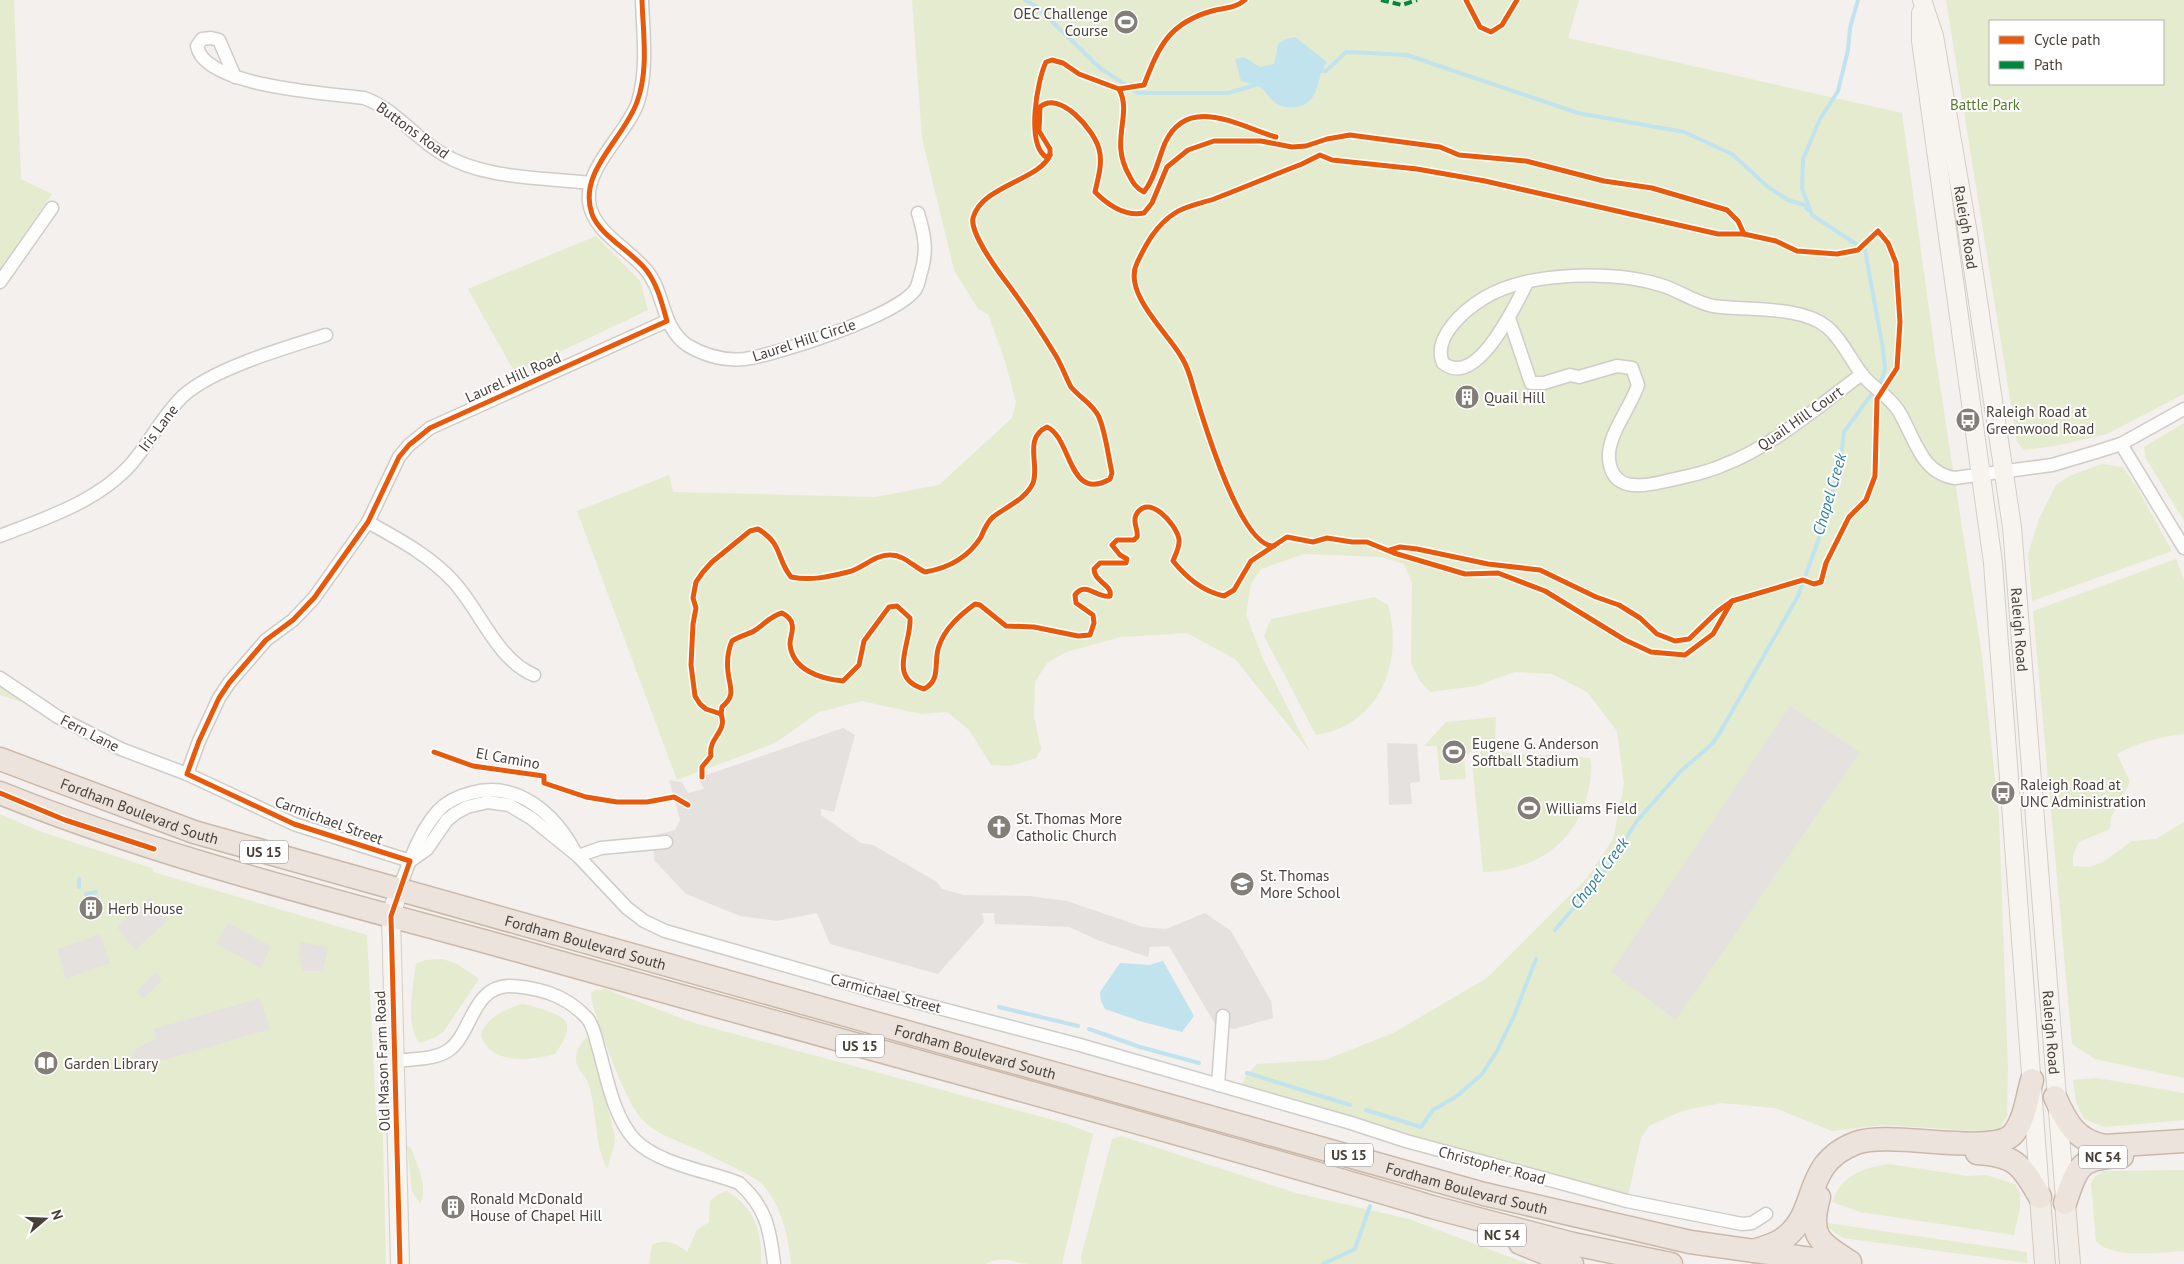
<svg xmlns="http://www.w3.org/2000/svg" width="2184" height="1264" font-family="'PT Sans',sans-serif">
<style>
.green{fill:#e5ebcf;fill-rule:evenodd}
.parking{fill:#e5e1de}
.water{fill:#c1e3ee}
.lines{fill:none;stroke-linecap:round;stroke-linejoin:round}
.stream{stroke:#c1e3ee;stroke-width:4}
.street-casing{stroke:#cfccc9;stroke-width:15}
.secondary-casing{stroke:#d3cdc6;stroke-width:20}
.primary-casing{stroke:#d4c9bc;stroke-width:22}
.highway-casing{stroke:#cab9aa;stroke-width:25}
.street{stroke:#fdfdfc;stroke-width:12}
.secondary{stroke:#f7f4f0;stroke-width:18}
.primary{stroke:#f1ede6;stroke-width:20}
.highway{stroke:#ece4dc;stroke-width:22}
.quiet{stroke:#00873e;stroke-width:4;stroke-dasharray:8 4;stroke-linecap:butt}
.cycleway-casing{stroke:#fff;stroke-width:8}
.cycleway{stroke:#e8590c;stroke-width:5}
.labels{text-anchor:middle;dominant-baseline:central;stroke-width:4;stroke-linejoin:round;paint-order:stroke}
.shield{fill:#fff;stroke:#807a74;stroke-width:1}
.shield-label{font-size:14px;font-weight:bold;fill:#494139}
.poi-label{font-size:15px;fill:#494139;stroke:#fff;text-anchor:start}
.park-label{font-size:15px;fill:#567a2d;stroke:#fff}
.street-label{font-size:15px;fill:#494139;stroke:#fff}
.water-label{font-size:16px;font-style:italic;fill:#307e9b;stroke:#fff}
</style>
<rect width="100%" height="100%" fill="#f3f0ed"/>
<g class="green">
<polygon points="0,0 14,0 21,179 52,194 0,270"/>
<polygon points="912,0 1579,0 1568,38 1902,113 1936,360 1982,656 1999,817 2008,1069 2007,1116 2000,1128 1992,1132 1883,1125 1832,1131 1775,1108 1721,1103 1682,1111 1649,1126 1641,1138 1627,1201 1240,1091 1245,1077 1257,1064 1325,1060 1393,1033 1487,978 1587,878 1613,839 1624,784 1617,731 1587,692 1552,674 1515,672 1476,686 1430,692 1420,681 1411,664 1412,583 1404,564 1382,557 1304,554 1261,569 1251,584 1246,614 1263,659 1310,752 1235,659 1187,633 1121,637 1066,652 1047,663 1035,682 1034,717 1041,749 1036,758 1011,766 991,765 969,730 947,712 921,714 862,701 819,712 775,743 677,780 577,511 669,475 673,492 875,497 939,485 1012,418 1016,402 1004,358 988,314 978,309 954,270 922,138"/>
<path d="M1946,0H2184V394L2107,434L2055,446L2024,450L2017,442ZM1990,21H2163V84H1990Z"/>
<polygon points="596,236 640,281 648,310 515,373 468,289"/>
<polygon points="2184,423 2184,521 2145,457 2144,447"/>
<polygon points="2102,464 2123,467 2139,491 2172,551 2032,601 2028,554 2039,519 2056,485 2069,476"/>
<path d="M2176,559L2184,580V734C2159,737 2139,742 2117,754L2130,782L2111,817L2110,829L2079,842L2073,855V866L2089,867L2103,862L2132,841L2156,839L2184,822V1078L2095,1059L2072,1044L2033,611Z"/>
<path d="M1374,597L1388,605C1404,662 1380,725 1316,735L1264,636L1271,619Z"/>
<polygon points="0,681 39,708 0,695"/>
<polygon points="1496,717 1495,746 1477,747 1464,757 1466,779 1440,780 1437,746 1424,746 1446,722"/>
<path d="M1481,751L1590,758C1593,769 1590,781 1588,792C1575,845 1535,870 1483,872L1472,762Z"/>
<polygon points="0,814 39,831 152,868 153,872 367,935 376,1114 382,1121 383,1138 386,1264 0,1264"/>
<path d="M443,959L457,964L479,979L444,1031L436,1037L420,1043C405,1029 413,984 416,964L425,960Z"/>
<path d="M605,989L694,1023L1068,1124L1093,1134L1062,1264C1051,1264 1039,1264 1029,1264C1011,1262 1003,1255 985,1264H791C788,1235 782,1205 761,1183C754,1176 699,1150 687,1145C670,1138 653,1132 641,1118C624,1100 600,1028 592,1002L591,993L595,990Z"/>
<path d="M522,1004C533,1006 566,1014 567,1025C569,1035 560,1046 555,1054C531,1061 489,1065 481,1035C486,1017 506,1009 522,1004Z"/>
<path d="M587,1037L592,1046L614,1133L615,1142L607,1169C594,1142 597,1113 589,1085C586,1076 578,1071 576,1061C575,1053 581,1041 587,1037Z"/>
<polygon points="2097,1078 2184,1093 2184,1120 2105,1127 2084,1119 2076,1102 2073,1080"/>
<polygon points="1121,1136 1296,1193 1409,1219 1528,1264 1082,1264 1081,1257 1112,1139"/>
<path d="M407,1146L411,1148C417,1165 429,1187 420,1204L412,1191Z"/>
<path d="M1889,1164L1968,1176L1986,1175L2015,1184L2020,1193V1208L2014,1235L1860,1212L1832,1202C1842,1175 1862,1168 1889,1164Z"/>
<path d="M2184,1170V1251C2160,1252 2113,1260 2096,1241L2091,1183L2095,1176L2104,1171Z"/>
<path d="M727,1191C756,1209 762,1233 761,1264H649L652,1245C665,1238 677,1243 687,1252L697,1230L709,1222L710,1201L719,1194Z"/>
<polygon points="1827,1223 2027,1252 2027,1263 1843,1238 1827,1227"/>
</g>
<g class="parking">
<polygon points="1790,706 1860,752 1676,1020 1611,972"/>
<polygon points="843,728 855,735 834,812 821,809 821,815 861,843 873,845 937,882 942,889 964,895 1029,896 1067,901 1143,927 1166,929 1205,913 1231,931 1271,1001 1273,1018 1234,1029 1215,1024 1169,946 1150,947 1148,957 1100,941 1069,927 995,924 994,913 982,913 984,922 938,974 830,944 817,913 777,921 740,916 686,894 654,860 653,836 675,830 680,820 669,780 682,782 688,793 704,789 698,778"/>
<polygon points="1387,743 1417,744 1420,782 1410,783 1412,804 1389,805"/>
<polygon points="150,897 168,920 135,950 117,927"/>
<polygon points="228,923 271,946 261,968 216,944"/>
<polygon points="100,934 110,963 66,979 57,949"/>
<polygon points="300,942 328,947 323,971 303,971 298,952"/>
<polygon points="156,972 162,980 144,998 136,992"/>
<polygon points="260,998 270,1029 164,1060 150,1061 132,1058 135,1050 156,1038 154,1029"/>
</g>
<g class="water">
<path d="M1295,37L1327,62C1317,74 1321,86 1312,98C1305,108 1288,110 1277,104C1270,100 1266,91 1260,87C1254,84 1247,83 1241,81L1235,59L1244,57L1260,67L1274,64L1278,44L1286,39Z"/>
<polygon points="1163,961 1194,1016 1182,1032 1143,1022 1105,1009 1101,1001 1100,992 1120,963 1149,965"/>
</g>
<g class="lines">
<g class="stream">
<polyline points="1025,0 1036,6 1100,68 1138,93 1228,93 1259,84"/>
<polyline points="1316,71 1326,71 1346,52 1407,55 1578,113 1684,132 1732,154 1768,187 1788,200 1804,205 1808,210"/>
<polyline points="79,887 79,879"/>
<polyline points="86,894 96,892"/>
<polyline points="1555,930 1607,868 1637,821 1680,772 1712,744 1719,734 1798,596 1817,544 1840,466 1844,432 1881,381 1885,369 1883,349 1865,250 1812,215 1802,188 1803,159 1820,119 1838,91 1848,50 1850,28 1858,0"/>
<polyline points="999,1007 1078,1026"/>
<polyline points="1089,1029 1140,1047 1199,1063"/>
<polyline points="1247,1073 1350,1105"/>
<polyline points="1366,1110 1421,1127 1433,1110 1457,1096 1482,1074 1497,1051 1514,1016 1536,959"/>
<polyline points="1323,1264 1355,1249 1370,1206"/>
</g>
<defs>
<g id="street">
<path d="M642,0C643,33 648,69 638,102C627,134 585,166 589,202C593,232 628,248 646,270C665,292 661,327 687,345C705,356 724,361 745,359C779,354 896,316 915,290C918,286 919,280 920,276C928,252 925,236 918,213"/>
<path d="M235,77L219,40L211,38L202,39L197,46C204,87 328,93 364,98C395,109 413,136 441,153C484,180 542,177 590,183"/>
<polyline points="0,282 52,208"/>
<path d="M1527,283C1515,305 1477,390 1443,363C1432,338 1464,310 1484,298C1528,271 1616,270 1664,286C1681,292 1697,303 1713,306C1747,311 1800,305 1827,327C1840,337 1851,360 1861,373C1871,387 1888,395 1898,410C1915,437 1920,473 1955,478L2052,465L2096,452L2121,444L2184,409"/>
<path d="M1509,318L1531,383H1544L1570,375L1579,377L1617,366L1632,368L1638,385C1631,407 1607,435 1609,459C1612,491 1640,487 1662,482C1682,477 1703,474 1721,466C1774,446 1817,407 1862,374"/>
<polyline points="2121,444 2184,548"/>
<path d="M368,522C398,539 429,555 453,581C480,610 497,660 534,675"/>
<path d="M0,536C46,518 99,501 132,463C150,442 163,415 183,396C212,369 287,347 326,335"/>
<polyline points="0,678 58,717 121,749 187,774 294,824 410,861"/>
<polyline points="187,774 199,741 219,698 229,683 266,640 293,620 314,598 368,522 399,457 409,445 430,428 667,321"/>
<polyline points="578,856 601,848 666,842"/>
<polyline points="410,861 427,849 447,820 456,813 467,807 488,802 509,805 531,818 578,856 627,908 644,921 665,931 885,994 1080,1045 1351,1123 1406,1141 1627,1201 1742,1224 1752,1223 1766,1214"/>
<path d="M399,889C410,861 418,834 438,811C447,801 459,796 471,793C517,780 555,814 575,852"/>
<path d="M394,1061C411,1059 435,1060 449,1050C472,1033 472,987 509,986C522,986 536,989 549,993C563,998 577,1007 587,1018C594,1026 596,1040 599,1050C607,1079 614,1118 635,1140C658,1164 708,1171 739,1183C766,1207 770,1229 774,1264"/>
<polyline points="1218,1085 1223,1016"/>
</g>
<g id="secondary">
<path id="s1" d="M1922,0L1934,36L1967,228L2012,527L2065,1199"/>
<polyline points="1921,13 1921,41 1993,563 2040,1195"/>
<polyline points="399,889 391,916 400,1264"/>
</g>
<g id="primary">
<polyline points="2040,1197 2045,1264"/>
<polyline points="2065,1203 2070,1264"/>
</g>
<g id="highway">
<path id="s2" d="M0,759L194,832L1484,1194L1690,1242L1848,1264"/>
<path d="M0,793C166,860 343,902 516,950C821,1036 1128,1117 1432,1207L1573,1244L1671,1264"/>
<path d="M2055,1097C2066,1122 2076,1141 2105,1146L2184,1141"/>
<path d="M1977,1153C2015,1155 2022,1165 2040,1197"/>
<path d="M1819,1197C1808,1236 1819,1242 1850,1262"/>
<path d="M2065,1203C2078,1165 2079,1158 2122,1156"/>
<polyline points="1520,1243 1572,1264"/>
<path d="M1753,1251C1766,1247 1778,1244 1788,1235C1819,1208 1803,1163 1856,1143C1890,1130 1993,1157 2013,1134C2025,1120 2027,1097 2032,1080"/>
</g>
</defs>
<use href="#street" class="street-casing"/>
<use href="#secondary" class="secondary-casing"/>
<use href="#primary" class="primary-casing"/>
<use href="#highway" class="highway-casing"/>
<use href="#street" class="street"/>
<use href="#secondary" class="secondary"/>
<use href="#primary" class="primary"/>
<use href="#highway" class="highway"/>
<polyline class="quiet" points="1381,0 1402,5 1417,0"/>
<defs>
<g id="cycleway">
<path d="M1245,0C1236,8 1224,8 1212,11C1169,23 1159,46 1144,85L1119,89L1079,74L1063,63L1052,60L1046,62C1037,81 1026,144 1046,157L1050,155V149L1039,131L1040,107C1060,90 1094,130 1099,149C1103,163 1098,178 1095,192C1108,205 1125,217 1144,213L1152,203L1167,167L1188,150L1214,141H1261L1292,147L1306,146L1327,139L1350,135L1440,147L1459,155L1526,161L1604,181L1652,188L1727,210L1738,221L1744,234"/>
<polyline points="1466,0 1480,27 1491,32 1502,25 1517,0"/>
<path d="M1119,89C1133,115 1109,140 1129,175C1133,183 1136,188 1144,192C1155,178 1158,160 1165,143C1188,93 1240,127 1276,137"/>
<path d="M1050,155C1040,180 981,186 973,218C970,231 993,264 1001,275C1021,301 1039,328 1056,356C1061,364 1068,382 1071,387C1080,398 1093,404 1099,417C1106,434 1108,455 1112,473L1110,479C1068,503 1072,438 1047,427C1023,438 1040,465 1033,483C1026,499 1006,507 993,517C987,522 984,530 981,537C968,558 949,568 925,572C914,567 904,555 891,555C875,554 862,569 848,572C828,577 811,581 791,577C776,558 783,544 758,529L750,531L712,562L703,572L696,582L693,598L696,608L693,624L691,665L695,696L700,704L706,709L721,714L722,707C736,695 730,689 728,672C727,663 728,650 732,641C739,636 747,635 754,631C764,625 770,616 782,613C786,615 791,618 792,624C794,630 790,637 790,644C792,670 821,679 843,681L859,665L864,641L889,607L897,606L910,618C912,643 886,678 924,689C942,680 933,661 939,646C945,628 960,615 975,604L980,605L1006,626L1034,627L1078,636L1090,635L1094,623L1093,615L1076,603L1075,595C1085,580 1098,599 1110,596C1113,585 1094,582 1094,569L1100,563H1126L1127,559L1120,555L1112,545L1117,540H1134L1137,537C1139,530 1132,523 1136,515C1148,492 1176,524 1179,539C1180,547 1176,553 1173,561C1187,578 1202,591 1224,596L1234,590L1251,561L1287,537L1313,542L1327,538L1352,542H1367L1394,553L1465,574L1498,573L1545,591L1625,640L1651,652L1685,655L1713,634L1732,601"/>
<path d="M1274,546C1240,547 1203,419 1194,390C1191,379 1188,367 1182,358C1169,334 1122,293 1137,263C1146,244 1156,225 1175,213C1185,206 1202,203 1214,199C1243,188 1273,175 1302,164L1320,155L1332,160L1417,169L1485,181L1718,234H1744L1776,241L1797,251L1837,254L1858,250L1878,231L1888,243L1896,263L1900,322L1897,368L1877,399L1875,476L1866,500L1849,517L1826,563L1821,582L1814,584L1803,580L1732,601L1718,611L1689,639L1675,641L1657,634L1640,618L1619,605L1596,597L1540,570L1488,564L1417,549L1400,547L1390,550"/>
<polyline points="434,752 473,766 544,776 544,783 586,797 617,802 647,802 674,797 688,805"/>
<path d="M702,777V767L711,756C708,737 728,732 721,714"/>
<polyline points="0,793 65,820 154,849"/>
<path d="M400,1264L391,916L410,861L294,824L187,774L199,741L219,698L229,683L266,640L293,620L314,598L368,522L399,457L409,445L430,428L667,321C662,304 658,286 647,271C634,253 599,235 592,214C577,172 624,139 637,102C649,70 643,33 642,0"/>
</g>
</defs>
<use href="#cycleway" class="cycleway-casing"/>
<use href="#cycleway" class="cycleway"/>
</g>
<defs>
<symbol id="stadium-disc" viewBox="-11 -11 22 22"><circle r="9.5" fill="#847e78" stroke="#fff"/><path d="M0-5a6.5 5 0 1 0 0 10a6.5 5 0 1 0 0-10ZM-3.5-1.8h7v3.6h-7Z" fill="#fff"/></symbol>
<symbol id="building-disc" viewBox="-11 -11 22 22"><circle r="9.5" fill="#847e78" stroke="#fff"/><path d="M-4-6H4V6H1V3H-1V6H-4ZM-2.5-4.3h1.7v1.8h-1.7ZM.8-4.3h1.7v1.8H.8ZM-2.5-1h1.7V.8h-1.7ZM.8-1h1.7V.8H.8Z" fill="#fff"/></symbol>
<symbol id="bus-disc" viewBox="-11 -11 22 22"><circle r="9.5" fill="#847e78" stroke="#fff"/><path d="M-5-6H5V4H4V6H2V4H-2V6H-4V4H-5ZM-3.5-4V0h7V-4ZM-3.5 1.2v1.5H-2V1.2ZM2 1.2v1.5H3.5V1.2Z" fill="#fff"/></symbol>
<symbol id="church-disc" viewBox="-11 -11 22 22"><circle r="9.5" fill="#847e78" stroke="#fff"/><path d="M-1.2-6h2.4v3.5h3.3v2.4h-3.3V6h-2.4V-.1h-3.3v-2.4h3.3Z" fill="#fff"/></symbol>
<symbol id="school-disc" viewBox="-11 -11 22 22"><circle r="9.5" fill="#847e78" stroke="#fff"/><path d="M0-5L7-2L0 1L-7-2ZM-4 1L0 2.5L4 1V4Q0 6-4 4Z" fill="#fff"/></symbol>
<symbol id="library-disc" viewBox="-11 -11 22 22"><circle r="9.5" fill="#847e78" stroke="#fff"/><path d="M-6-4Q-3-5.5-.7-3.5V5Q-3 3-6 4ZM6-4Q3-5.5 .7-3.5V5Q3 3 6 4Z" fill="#fff"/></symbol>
</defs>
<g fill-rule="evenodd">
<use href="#stadium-disc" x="1112" y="8" width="28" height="28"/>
<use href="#building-disc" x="1453" y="383" width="28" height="28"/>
<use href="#bus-disc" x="1954" y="406" width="28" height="28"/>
<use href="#stadium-disc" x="1440" y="738" width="28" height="28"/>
<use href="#bus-disc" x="1989" y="779" width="28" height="28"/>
<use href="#stadium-disc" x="1515" y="794" width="28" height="28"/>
<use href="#church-disc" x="985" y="813" width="28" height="28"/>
<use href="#school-disc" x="1228" y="870" width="28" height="28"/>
<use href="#building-disc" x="77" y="894" width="28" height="28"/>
<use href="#library-disc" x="32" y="1049" width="28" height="28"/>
<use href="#building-disc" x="439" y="1193" width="28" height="28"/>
</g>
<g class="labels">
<g class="shield">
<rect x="240" y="840.5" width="48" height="23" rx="4"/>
<rect x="836" y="1034.5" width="48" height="23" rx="4"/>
<rect x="1325" y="1143.5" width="48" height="23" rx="4"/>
<rect x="2079" y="1145.5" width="48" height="23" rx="4"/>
<rect x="1478" y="1223.5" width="48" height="23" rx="4"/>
</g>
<g class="shield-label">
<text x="264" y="852">US 15</text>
<text x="860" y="1046">US 15</text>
<text x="1349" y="1155">US 15</text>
<text x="2103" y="1157">NC 54</text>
<text x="1502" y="1235">NC 54</text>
</g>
<g class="poi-label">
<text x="1108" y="13" text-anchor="end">OEC Challenge<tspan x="1108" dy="17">Course</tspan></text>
<text x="1484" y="397">Quail Hill</text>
<text x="1986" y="411">Raleigh Road at<tspan x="1986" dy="17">Greenwood Road</tspan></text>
<text x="1472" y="743">Eugene G. Anderson<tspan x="1472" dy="17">Softball Stadium</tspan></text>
<text x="2020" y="784">Raleigh Road at<tspan x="2020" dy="17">UNC Administration</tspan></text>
<text x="1546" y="808">Williams Field</text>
<text x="1016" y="818">St. Thomas More<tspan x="1016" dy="17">Catholic Church</tspan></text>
<text x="1260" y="875">St. Thomas<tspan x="1260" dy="17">More School</tspan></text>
<text x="108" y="908">Herb House</text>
<text x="64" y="1063">Garden Library</text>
<text x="470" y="1198">Ronald McDonald<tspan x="470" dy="17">House of Chapel Hill</tspan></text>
</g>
<g class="park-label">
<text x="1985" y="104">Battle Park</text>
</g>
<g class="street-label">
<text transform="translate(413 130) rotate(36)">Buttons Road</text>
<text stroke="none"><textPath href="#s1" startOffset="232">Raleigh Road</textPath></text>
<text transform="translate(804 340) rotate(-18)">Laurel Hill Circle</text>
<text transform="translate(513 377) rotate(-24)">Laurel Hill Road</text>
<text transform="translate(1800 418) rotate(-35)">Quail Hill Court</text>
<text transform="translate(158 428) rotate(-53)">Iris Lane</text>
<text stroke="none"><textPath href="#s1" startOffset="638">Raleigh Road</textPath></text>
<text transform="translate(90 733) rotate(27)">Fern Lane</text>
<text transform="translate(508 758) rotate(10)">El Camino</text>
<text stroke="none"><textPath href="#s2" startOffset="149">Fordham Boulevard South</textPath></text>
<text transform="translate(329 820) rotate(20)">Carmichael Street</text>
<text stroke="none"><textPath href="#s2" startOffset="614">Fordham Boulevard South</textPath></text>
<text transform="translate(886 993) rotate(15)">Carmichael Street</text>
<text stroke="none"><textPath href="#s1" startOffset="1042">Raleigh Road</textPath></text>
<text stroke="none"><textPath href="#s2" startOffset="1019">Fordham Boulevard South</textPath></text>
<text transform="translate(382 1061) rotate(-92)">Old Mason Farm Road</text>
<text transform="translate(1492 1165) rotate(15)">Christopher Road</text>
<text stroke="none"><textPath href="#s2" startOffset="1529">Fordham Boulevard South</textPath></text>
</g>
<g class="water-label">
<text transform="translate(1829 494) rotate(-74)">Chapel Creek</text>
<text transform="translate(1599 873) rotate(-53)">Chapel Creek</text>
</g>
</g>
<rect x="1989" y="20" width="175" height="65" fill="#ffffff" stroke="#b6b3b0"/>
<rect x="1999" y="36" width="25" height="8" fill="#e8590c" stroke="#b6b3b0"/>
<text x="2034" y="45" font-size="15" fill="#494139">Cycle path</text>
<rect x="1999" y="61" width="25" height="8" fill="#00873e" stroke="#b6b3b0"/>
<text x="2034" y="70" font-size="15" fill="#494139">Path</text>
<g transform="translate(45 1219) rotate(71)" stroke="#ffffff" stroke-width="4" paint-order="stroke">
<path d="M0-4L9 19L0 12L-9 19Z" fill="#494139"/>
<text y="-8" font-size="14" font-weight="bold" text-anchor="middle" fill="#494139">N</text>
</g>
</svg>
